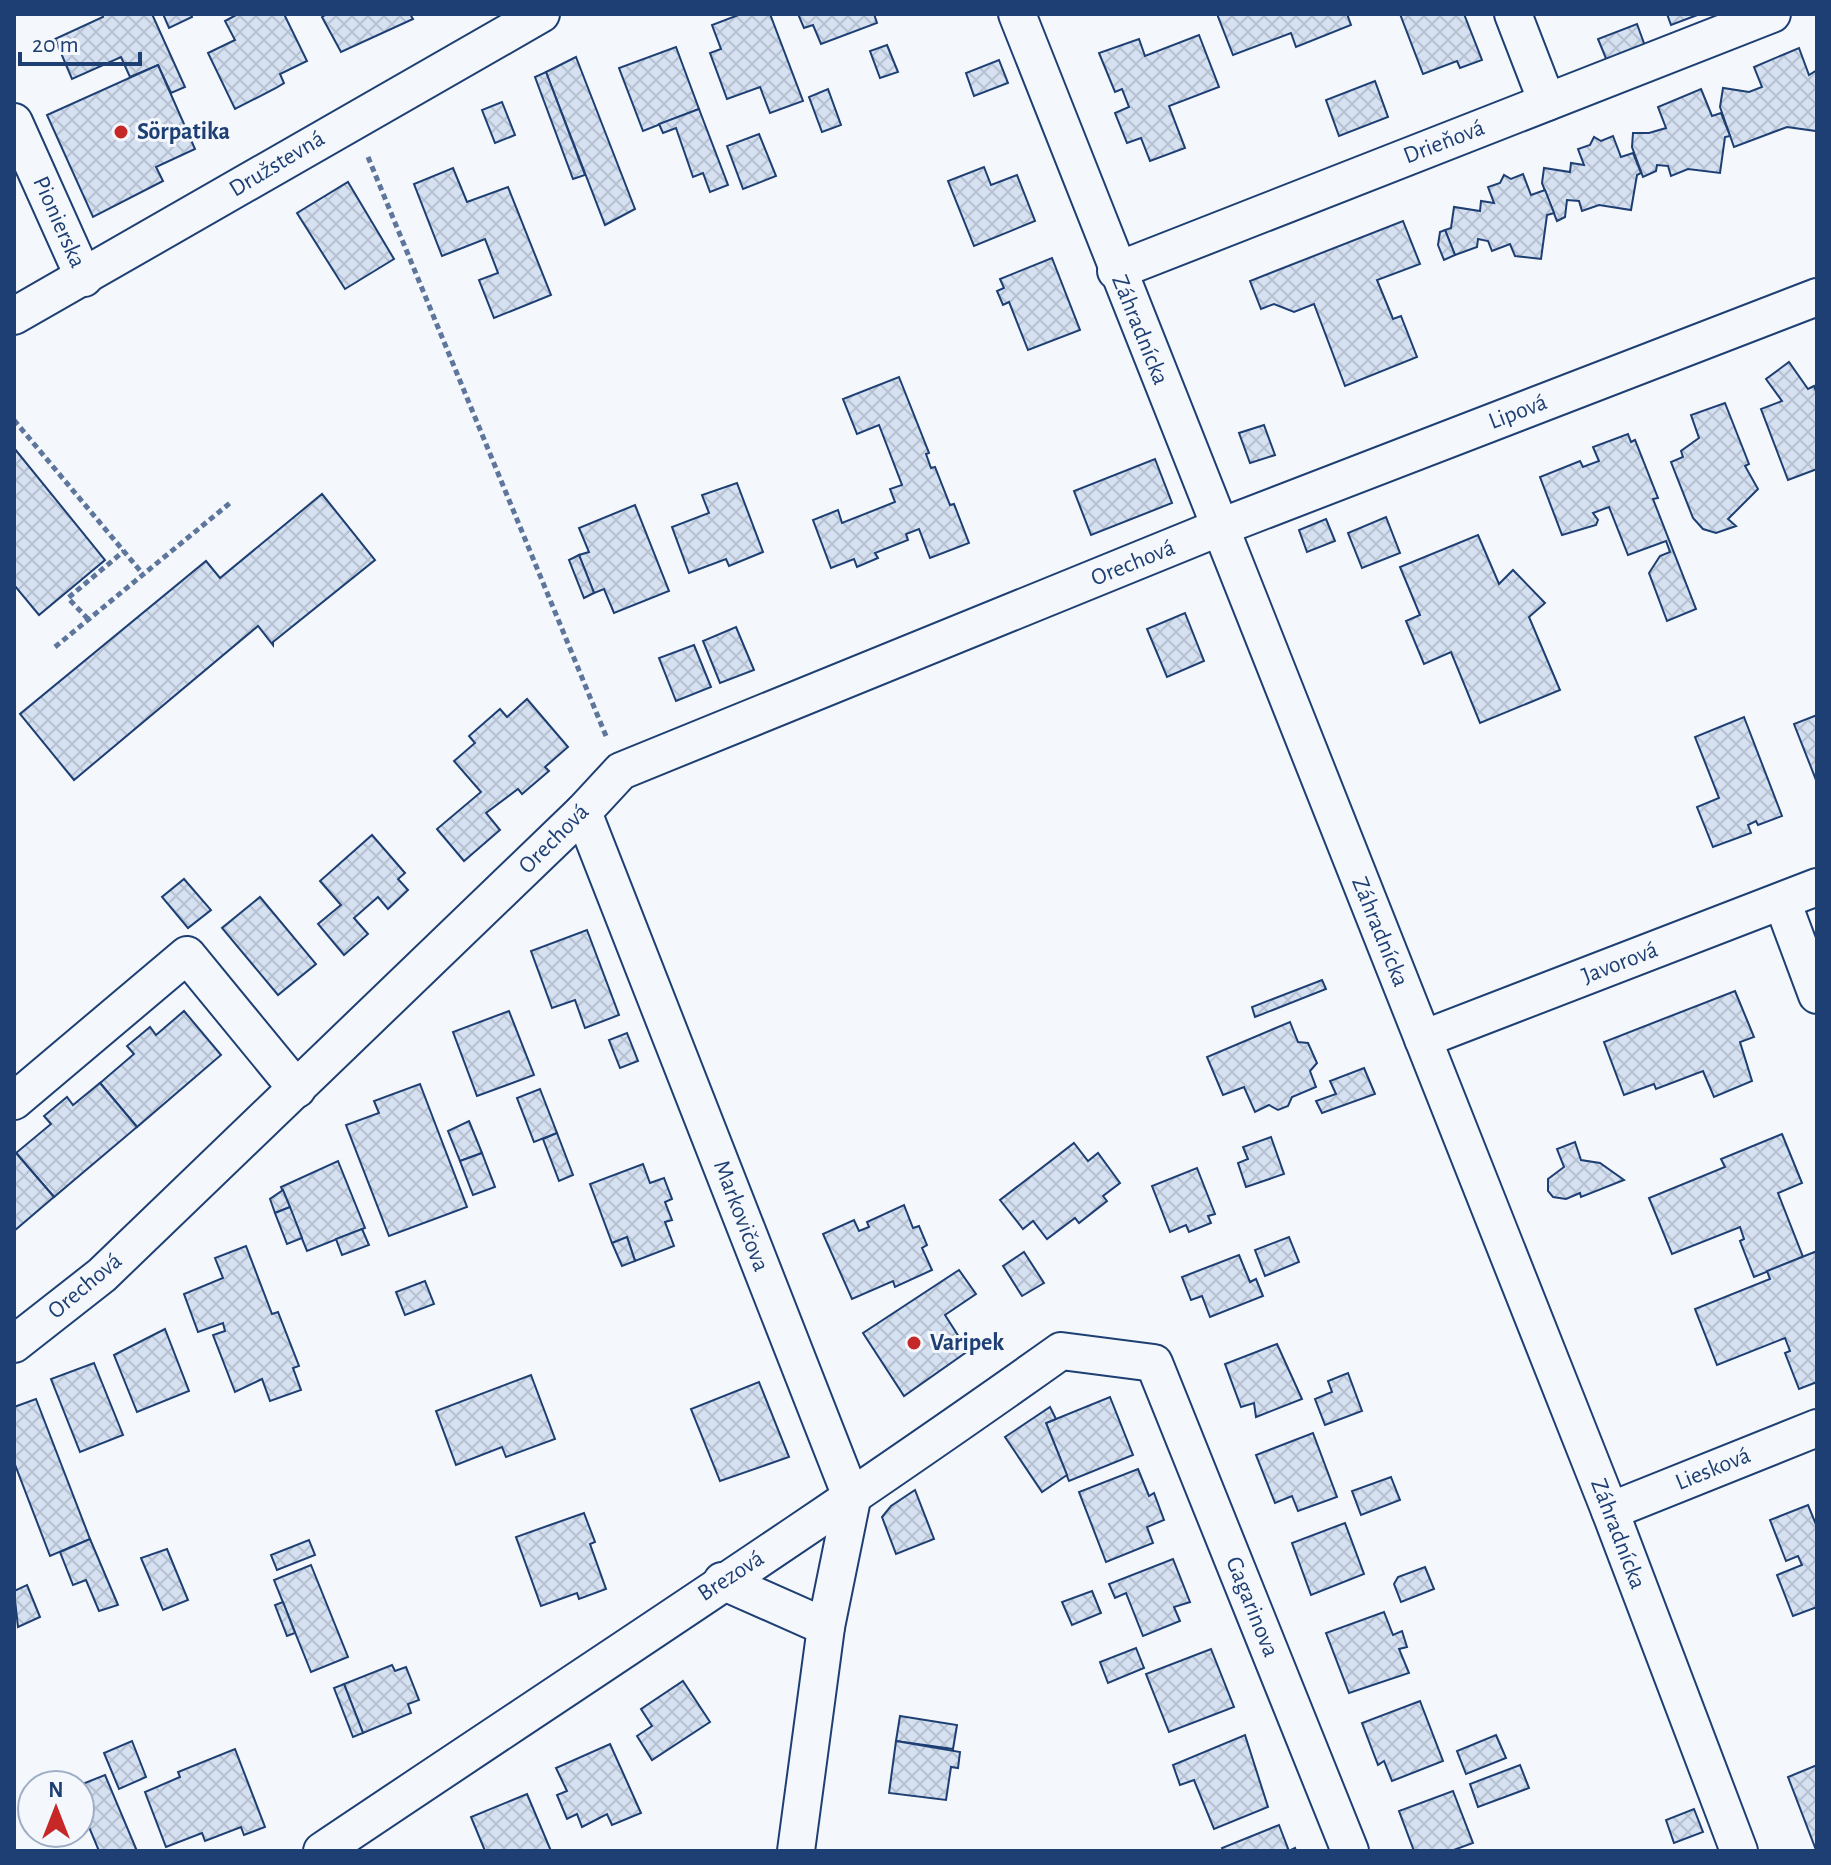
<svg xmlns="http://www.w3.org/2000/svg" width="1831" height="1865" font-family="'Alegreya Sans',sans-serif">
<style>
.building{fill:url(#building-cross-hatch);stroke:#1d3f73;stroke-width:2}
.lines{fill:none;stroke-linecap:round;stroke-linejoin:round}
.minor-casing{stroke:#1d3f73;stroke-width:40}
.path{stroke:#5e769c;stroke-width:5;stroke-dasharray:6 4;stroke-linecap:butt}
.minor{stroke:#f4f7fb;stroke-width:36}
.poi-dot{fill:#c62828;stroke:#f4f7fb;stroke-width:3}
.labels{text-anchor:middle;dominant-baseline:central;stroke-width:6;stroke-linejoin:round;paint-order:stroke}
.poi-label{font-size:24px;font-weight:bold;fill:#1d3f73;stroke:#f4f7fb;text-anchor:start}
.street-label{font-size:24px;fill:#1d3f73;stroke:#f4f7fb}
</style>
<defs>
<pattern id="building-cross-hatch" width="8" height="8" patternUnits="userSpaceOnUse" patternTransform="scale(2)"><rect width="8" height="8" fill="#d5e0f0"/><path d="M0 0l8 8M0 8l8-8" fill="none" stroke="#b6c1d1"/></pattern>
</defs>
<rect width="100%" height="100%" fill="#f4f7fb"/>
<g class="building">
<polygon points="102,14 152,14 185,87 171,93 158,65 130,77 121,57 72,79 55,39 103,17"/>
<polygon points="163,14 191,14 192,17 169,28"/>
<polygon points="284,14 307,61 280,74 284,83 276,88 235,109 208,53 235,40 225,21 238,14"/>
<polygon points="327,14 410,14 413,19 341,52 322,17"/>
<polygon points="741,14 770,14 803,101 770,113 760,87 727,99 710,53 721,49 712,25"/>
<polygon points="798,14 874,14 877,23 821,44 813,25 804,28"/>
<polygon points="1217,14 1347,14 1351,25 1296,47 1291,33 1233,55"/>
<polygon points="1400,14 1464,14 1482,60 1460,68 1457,61 1423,74"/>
<polygon points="1667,14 1700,14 1671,25"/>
<polygon points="1637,24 1645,46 1607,61 1598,39"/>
<polygon points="1199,35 1219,87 1169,106 1185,148 1150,161 1141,138 1127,143 1115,113 1129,107 1122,89 1115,92 1099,53 1139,39 1145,56"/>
<polygon points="887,45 898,72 880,78 870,51"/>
<polygon points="676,47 699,109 643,131 619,68"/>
<polygon points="1799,48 1809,75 1817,70 1816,131 1787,127 1734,147 1720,107 1723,88 1749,92 1762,87 1754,67"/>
<polygon points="576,57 635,209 605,225 546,72"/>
<polygon points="999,60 1008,83 974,96 966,73"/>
<polygon points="158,65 195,149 156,167 163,181 93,217 47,115"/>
<polygon points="546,72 585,175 573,179 535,77"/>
<polygon points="1375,81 1388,117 1339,136 1326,100"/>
<polygon points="828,89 841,125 822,132 809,97"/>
<polygon points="1701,89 1712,116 1721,113 1730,136 1725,137 1720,173 1688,169 1671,176 1668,166 1657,165 1656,171 1643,177 1632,147 1633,133 1649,133 1666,128 1658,107"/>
<polygon points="502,102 515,135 495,143 482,110"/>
<polygon points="699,109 728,185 710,192 703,173 693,177 676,128 663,133 659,124"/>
<polygon points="759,134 776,176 743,189 727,146"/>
<polygon points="1613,136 1621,157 1633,153 1641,173 1637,175 1631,210 1599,205 1582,211 1579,201 1567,200 1565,217 1557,221 1542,183 1544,168 1570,172 1571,163 1584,165 1578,149 1590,145 1594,137 1601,141"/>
<polygon points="984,167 991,185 1017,175 1035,221 974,246 948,181"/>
<polygon points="453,168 467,202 508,187 551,295 494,318 479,280 498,273 485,239 442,256 414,184"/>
<polygon points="1523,174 1531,195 1545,190 1554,213 1547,215 1541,259 1515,256 1510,244 1492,251 1488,241 1478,239 1477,247 1455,255 1445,230 1451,228 1454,207 1480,211 1481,201 1494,203 1488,187 1500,183 1504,175 1511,179"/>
<polygon points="348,182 394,259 345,289 297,213"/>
<polygon points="1403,221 1420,264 1377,280 1393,319 1401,316 1417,357 1345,386 1314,304 1294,312 1274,304 1261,309 1250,281"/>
<polygon points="1445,230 1455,255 1444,260 1438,245 1440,232"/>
<polygon points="1052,258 1080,330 1028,350 1009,302 1003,305 997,291 1004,288 1000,279"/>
<polygon points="1789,362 1808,389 1814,386 1817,394 1817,469 1788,480 1761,409 1782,401 1766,379"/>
<polygon points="899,377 929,453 926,454 931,468 935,467 950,505 954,504 969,543 930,558 919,529 906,534 908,540 875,553 878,558 857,567 854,559 831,568 813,520 838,510 842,523 895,502 890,489 902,485 879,425 857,434 843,399"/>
<polygon points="1725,403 1749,464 1745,466 1758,489 1728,519 1736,526 1716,533 1703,529 1693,518 1671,462 1683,457 1681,451 1699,438 1691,415"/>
<polygon points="1264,425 1275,455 1250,463 1239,433"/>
<polygon points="1628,434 1631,442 1635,440 1658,498 1653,499 1696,609 1667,621 1649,573 1660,556 1670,552 1666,541 1628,555 1609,507 1593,513 1598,520 1596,525 1562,535 1540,477 1580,461 1583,467 1599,461 1593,447"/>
<polygon points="14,448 105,560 39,615 14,585"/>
<polygon points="1155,459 1172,503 1091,535 1074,491"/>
<polygon points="737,483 763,552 729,566 726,559 689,573 672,527 709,513 702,495"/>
<polygon points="322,494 375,560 273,642 273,645 258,626 74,780 20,714 206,561 220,578"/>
<polygon points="635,505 669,591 614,613 604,589 594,593 579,555 589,552 579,528"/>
<polygon points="1386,517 1400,553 1362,568 1348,533"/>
<polygon points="1326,519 1335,541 1307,552 1299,530"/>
<polygon points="1478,535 1499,584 1513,570 1545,603 1529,617 1560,690 1480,723 1451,652 1424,664 1406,621 1420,615 1400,567"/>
<polygon points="579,555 594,593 584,598 569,560"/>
<polygon points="1185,613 1204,661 1167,677 1147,629"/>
<polygon points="736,627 754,670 720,683 703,641"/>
<polygon points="694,645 711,687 676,701 659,658"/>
<polygon points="527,699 568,747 545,767 549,771 522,794 518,789 486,813 500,830 464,861 437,829 481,792 454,761 475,743 469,736 500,709 507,717"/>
<polygon points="1817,715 1817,779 1816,780 1794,724"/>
<polygon points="1744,717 1782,816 1758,825 1756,821 1748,825 1751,833 1713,847 1697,807 1719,798 1695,737"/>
<polygon points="372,835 405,873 398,879 408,890 388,909 378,897 354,918 368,934 344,955 318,924 341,905 320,881"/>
<polygon points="184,879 211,910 188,928 162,897"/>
<polygon points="260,897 316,964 278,995 222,928"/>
<polygon points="587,930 619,1015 585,1028 575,1000 552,1008 531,951"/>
<polygon points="1322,980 1326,989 1255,1017 1252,1007"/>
<polygon points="1735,991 1754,1037 1740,1042 1752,1081 1714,1097 1703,1071 1656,1089 1654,1084 1624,1095 1604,1042"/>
<polygon points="184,1011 221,1055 137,1127 100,1083 134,1054 127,1046 150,1027 156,1035"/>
<polygon points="509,1011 534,1075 477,1096 453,1032"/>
<polygon points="1290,1022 1298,1042 1308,1043 1317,1063 1310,1071 1316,1087 1292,1097 1288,1106 1278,1110 1269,1105 1255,1112 1244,1087 1223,1095 1207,1057"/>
<polygon points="627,1033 638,1061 620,1068 609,1040"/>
<polygon points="1364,1068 1375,1094 1322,1113 1316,1101 1336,1094 1330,1081"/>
<polygon points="100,1083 137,1127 54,1197 16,1153 51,1124 44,1116 67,1097 73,1105"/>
<polygon points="420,1084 467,1207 389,1236 346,1125 379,1113 374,1101"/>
<polygon points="540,1089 557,1133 534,1142 517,1098"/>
<polygon points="469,1121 482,1153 460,1161 448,1131"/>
<polygon points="557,1133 573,1175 559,1181 543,1139"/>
<polygon points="1782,1134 1802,1183 1778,1193 1803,1257 1754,1277 1740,1241 1744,1239 1740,1227 1672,1254 1649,1198 1725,1167 1721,1159"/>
<polygon points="1271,1137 1284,1174 1246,1187 1238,1163 1248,1159 1243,1147"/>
<polygon points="1575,1142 1581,1160 1600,1163 1624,1180 1581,1197 1580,1193 1566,1199 1553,1197 1548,1191 1548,1179 1564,1167 1557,1149"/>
<polygon points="1074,1143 1088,1161 1098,1153 1120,1183 1103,1196 1107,1201 1079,1223 1075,1218 1047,1239 1033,1221 1023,1229 1000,1200"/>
<polygon points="16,1153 54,1197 14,1231 14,1155"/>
<polygon points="482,1153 495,1187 473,1195 460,1161"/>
<polygon points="338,1161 365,1228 307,1251 281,1187"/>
<polygon points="643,1164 650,1183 664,1178 672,1199 665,1202 672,1220 665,1222 674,1246 635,1261 627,1237 612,1243 590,1184"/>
<polygon points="1197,1168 1215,1214 1208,1216 1211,1223 1189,1232 1186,1225 1170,1232 1152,1186"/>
<polygon points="283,1190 290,1207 275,1213 270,1199"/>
<polygon points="904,1205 913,1228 919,1226 927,1245 922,1248 932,1270 895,1287 893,1281 852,1299 823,1234 854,1220 859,1231 869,1227 867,1222"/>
<polygon points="290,1207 302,1238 287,1244 275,1213"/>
<polygon points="362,1229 369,1245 342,1255 336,1239"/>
<polygon points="627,1237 635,1261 622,1266 612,1243"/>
<polygon points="1289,1237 1299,1262 1265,1276 1255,1250"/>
<polygon points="246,1246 272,1314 278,1312 299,1366 293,1368 301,1390 270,1401 262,1379 235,1392 213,1335 225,1331 223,1323 198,1332 184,1294 223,1278 215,1258"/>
<polygon points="1817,1251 1817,1382 1799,1389 1785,1353 1790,1351 1785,1338 1717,1365 1695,1309 1770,1279 1767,1271"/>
<polygon points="1024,1252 1044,1283 1022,1296 1003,1266"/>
<polygon points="1239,1255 1250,1282 1256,1279 1263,1296 1210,1317 1202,1296 1191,1300 1182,1277"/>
<polygon points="959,1270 976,1294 945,1315 968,1351 904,1396 863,1333"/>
<polygon points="425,1281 434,1304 405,1315 396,1292"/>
<polygon points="165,1329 189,1391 137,1412 114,1355"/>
<polygon points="1277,1344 1302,1399 1256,1417 1254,1403 1241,1407 1225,1364"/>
<polygon points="94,1363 123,1435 80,1452 51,1379"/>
<polygon points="1348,1373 1362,1411 1325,1425 1315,1399 1332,1392 1328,1381"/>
<polygon points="531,1375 555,1439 506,1457 502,1447 456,1465 436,1411"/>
<polygon points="759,1382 789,1457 720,1481 691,1409"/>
<polygon points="1110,1397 1133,1455 1069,1481 1046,1423"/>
<polygon points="36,1399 90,1539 50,1556 14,1462 14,1407"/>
<polygon points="1050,1407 1056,1419 1046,1423 1067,1475 1042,1492 1005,1437"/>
<polygon points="1313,1433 1337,1497 1298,1511 1292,1496 1275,1503 1256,1455"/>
<polygon points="1138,1469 1149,1496 1154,1493 1164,1520 1147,1527 1153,1543 1106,1562 1079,1492"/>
<polygon points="1391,1477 1400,1500 1361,1515 1352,1491"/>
<polygon points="915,1490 934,1539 896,1554 882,1517 891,1506"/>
<polygon points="1808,1505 1817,1527 1817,1607 1793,1616 1777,1575 1802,1565 1798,1556 1786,1561 1770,1520"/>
<polygon points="584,1513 595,1542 590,1544 606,1589 579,1599 577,1593 541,1606 516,1537"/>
<polygon points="1345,1523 1364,1574 1311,1595 1292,1543"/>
<polygon points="90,1539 118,1605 99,1611 86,1580 73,1585 60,1552"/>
<polygon points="309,1540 315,1555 277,1570 271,1555"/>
<polygon points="167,1549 188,1600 163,1610 141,1558"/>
<polygon points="1173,1559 1190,1602 1174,1607 1180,1621 1143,1636 1126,1593 1115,1598 1109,1584"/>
<polygon points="311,1565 348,1657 311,1672 274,1580"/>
<polygon points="1425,1567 1434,1589 1401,1602 1394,1584 1398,1577"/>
<polygon points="27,1585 40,1617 18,1627 14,1591"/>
<polygon points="1092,1591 1101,1613 1072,1625 1062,1602"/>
<polygon points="283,1602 295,1633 287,1636 275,1605"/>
<polygon points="1384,1612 1393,1635 1402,1631 1407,1647 1399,1649 1409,1673 1349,1693 1326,1633"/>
<polygon points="1136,1648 1144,1668 1108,1683 1100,1662"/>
<polygon points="1211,1649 1234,1707 1169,1732 1146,1674"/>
<polygon points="392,1665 395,1671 406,1667 419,1700 408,1704 411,1713 363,1733 344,1684"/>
<polygon points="683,1681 710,1722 652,1760 637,1736 652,1726 641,1709"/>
<polygon points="344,1684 363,1733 353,1737 334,1688"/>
<polygon points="1420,1701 1443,1761 1392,1781 1384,1761 1378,1765 1362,1723"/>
<polygon points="900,1716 957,1725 953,1749 896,1741"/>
<polygon points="1245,1735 1268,1807 1214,1829 1194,1780 1180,1785 1173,1765"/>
<polygon points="1496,1735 1506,1758 1466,1774 1457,1751"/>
<polygon points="132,1741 146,1777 119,1789 104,1753"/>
<polygon points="896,1741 960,1752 958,1768 951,1767 946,1800 889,1793"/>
<polygon points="610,1744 641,1813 612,1825 607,1814 582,1827 577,1814 567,1819 557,1795 567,1791 556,1768"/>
<polygon points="235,1749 265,1827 244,1835 241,1827 205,1841 202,1833 166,1847 145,1792 180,1777 178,1772"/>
<polygon points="1520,1765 1529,1788 1478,1807 1470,1784"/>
<polygon points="1817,1765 1817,1850 1816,1850 1788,1777"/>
<polygon points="105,1775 137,1851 99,1851 84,1815 80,1817 80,1785"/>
<polygon points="1453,1791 1473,1843 1451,1851 1414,1851 1399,1811"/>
<polygon points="527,1794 551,1851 485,1851 471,1817"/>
<polygon points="1694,1809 1703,1832 1674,1843 1666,1820"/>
<polygon points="1279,1825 1289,1851 1295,1848 1296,1851 1223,1851 1222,1848"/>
</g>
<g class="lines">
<defs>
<g id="minor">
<polyline points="1017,14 1610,1511 1739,1851"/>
<polyline points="1513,14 1547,102"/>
<polyline points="14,122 84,278"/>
<polyline points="1116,271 1772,14"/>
<polyline points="14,316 541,14"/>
<polyline points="583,812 852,1499 826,1627 796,1851"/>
<polyline points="1782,901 1817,995"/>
<polyline points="1423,1039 1817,887"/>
<polyline points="14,1101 187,955 297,1089"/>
<polyline points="14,1344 102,1275 583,812 621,771 1218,528 1817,297"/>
<polyline points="1610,1511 1817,1428"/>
<polyline points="722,1581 826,1627"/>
<path d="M322,1851C569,1685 819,1523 1061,1351L1154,1363L1350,1851"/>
</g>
</defs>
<use href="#minor" class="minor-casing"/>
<g class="path">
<polyline points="368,157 606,736"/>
<polyline points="14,420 142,573"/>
<polyline points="88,619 68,598 124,551"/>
<polyline points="55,647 230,503"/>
</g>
<use href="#minor" class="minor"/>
</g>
<g class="poi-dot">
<circle cx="121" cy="132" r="8"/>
<circle cx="914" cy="1343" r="8"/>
</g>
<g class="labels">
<g class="poi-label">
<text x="137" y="132">Sörpatika</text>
<text x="930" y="1343">Varipek</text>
</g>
<g class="street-label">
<text transform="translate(1444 142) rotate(-21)">Drieňová</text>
<text transform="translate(277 164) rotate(-31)">Družstevná</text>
<text transform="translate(59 222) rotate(66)">Pionierska</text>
<text transform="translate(1140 330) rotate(68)">Záhradnícka</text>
<text transform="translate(1518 412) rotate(-21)">Lipová</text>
<text transform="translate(1133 563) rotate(-22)">Orechová</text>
<text transform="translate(554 839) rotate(-45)">Orechová</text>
<text transform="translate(1380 932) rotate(68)">Záhradnícka</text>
<text transform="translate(1620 963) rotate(-21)">Javorová</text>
<text transform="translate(741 1216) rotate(69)">Markovičova</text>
<text transform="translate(85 1286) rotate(-40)">Orechová</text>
<text transform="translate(1713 1469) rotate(-22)">Liesková</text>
<text transform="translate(1618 1534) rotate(69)">Záhradnícka</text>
<text transform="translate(731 1576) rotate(-33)">Brezová</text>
<text transform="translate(1252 1607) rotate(68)">Gagarinova</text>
</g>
</g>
<rect width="1831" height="1865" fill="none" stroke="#1d3f73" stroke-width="32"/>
<g transform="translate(56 1809)"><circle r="38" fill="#f4f7fb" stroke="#9eadc5" stroke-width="2"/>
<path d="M0-6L14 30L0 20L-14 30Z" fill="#c62828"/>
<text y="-12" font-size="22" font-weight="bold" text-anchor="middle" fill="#1d3f73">N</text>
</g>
<path d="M20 52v12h120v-12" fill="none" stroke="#1d3f73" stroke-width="4"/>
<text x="32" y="52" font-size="24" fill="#1d3f73" stroke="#f4f7fb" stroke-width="6" paint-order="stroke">20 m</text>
</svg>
